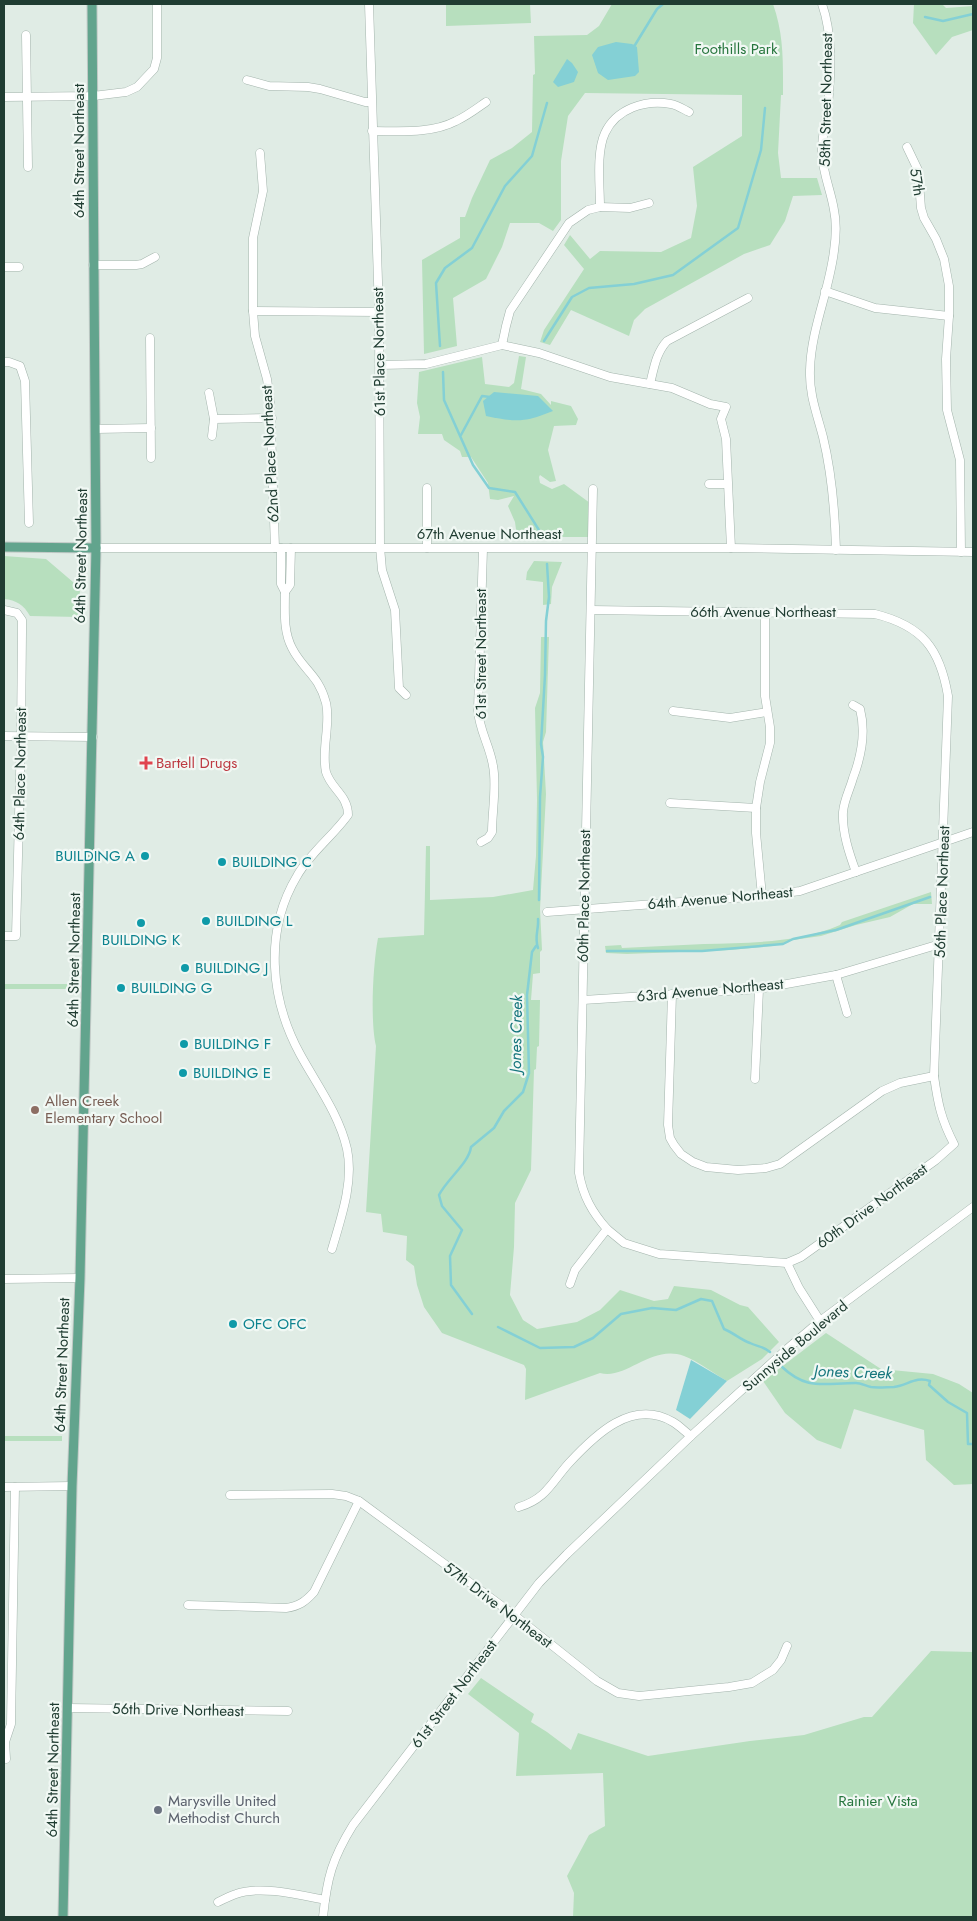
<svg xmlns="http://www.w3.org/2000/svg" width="977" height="1921" font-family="Jost,sans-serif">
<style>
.green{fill:#b7dfbe}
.water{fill:#84d0d5}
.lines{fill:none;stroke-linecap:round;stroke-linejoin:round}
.stream{stroke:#84d0d5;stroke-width:2.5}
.minor-casing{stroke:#a3b4ac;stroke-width:9}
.major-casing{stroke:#c1c9c6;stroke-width:11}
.minor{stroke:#fff;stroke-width:8}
.major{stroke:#62a48d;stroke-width:9}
.health-dot{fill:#e0444e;stroke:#f1f8f4;stroke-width:2}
.culture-dot{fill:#0f9aa8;stroke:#f1f8f4;stroke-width:2}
.education-dot{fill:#8d6e63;stroke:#f1f8f4;stroke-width:2}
.worship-dot{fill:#6b7280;stroke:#f1f8f4;stroke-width:2}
.labels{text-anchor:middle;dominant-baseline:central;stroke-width:4.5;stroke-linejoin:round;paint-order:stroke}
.park-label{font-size:15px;fill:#27763e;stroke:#f1f8f4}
.street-label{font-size:15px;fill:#203d32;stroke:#f1f8f4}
.health-label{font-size:15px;fill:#be3a42;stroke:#f1f8f4;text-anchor:start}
.culture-label{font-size:15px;fill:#0d838f;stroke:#f1f8f4;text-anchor:start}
.education-label{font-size:15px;fill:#785e54;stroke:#f1f8f4;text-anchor:start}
.worship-label{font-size:15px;fill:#5b616d;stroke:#f1f8f4;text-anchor:start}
.water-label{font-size:16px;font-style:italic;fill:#16767d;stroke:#f1f8f4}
</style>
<rect width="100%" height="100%" fill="#e0ece5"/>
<g class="green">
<polygon points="446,4 530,4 531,23 446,26"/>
<path d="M612,4H773C784,35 783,62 783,95H781L778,153L781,178H817L822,195L793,196L785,221L770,245L744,254L645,309L634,320L629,336L571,310L550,345L540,342L544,330L584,269L564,245L570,235L590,259L600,251L661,252L691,238L697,206L693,167L742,136V95L585,93L568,116L561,161V220L553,231L539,223H510L502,247L486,279L453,298L457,346L424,354L422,260L460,238V217H465L472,198L490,160L512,148L532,132L533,75L535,74L534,36L587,35L599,26Z"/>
<polygon points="914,4 942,4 946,8 973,6 973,30 952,37 936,55 913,23"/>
<polygon points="519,356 526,357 521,389 541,394 551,405 551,401 571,406 578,419 576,425 554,426 548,450 556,481 550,482 540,475 539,477 540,483 552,489 564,484 590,503 594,537 517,537 515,522 508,506 514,496 498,500 490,499 488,483 471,457 462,457 460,451 444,440 442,434 418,434 420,417 417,403 419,372 482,357 485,384 509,387 514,383"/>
<path d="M4,556L46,559L80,588L79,617L30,616C24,605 16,600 4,599Z"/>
<polygon points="534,561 562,562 552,587 551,604 543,605 543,582 526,580 527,572"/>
<path d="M541,637H549L546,732L543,742L546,794L540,909L542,950L540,952V973L533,974L531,1000H540L539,1046L537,1047L536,1069L534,1070L531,1170L515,1203L514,1247L510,1295L523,1320L537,1329L577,1322L600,1310L620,1290L654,1301L668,1299L674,1286L711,1290L740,1305L748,1307L779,1342L762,1359L727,1381C714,1374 698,1361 684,1356C651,1344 627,1380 600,1373L525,1400L526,1369L524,1365L442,1333L424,1307L417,1285L414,1266L406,1260L407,1236L383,1232L381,1214L366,1212L376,1046C370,1021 373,964 378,938L424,935L426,846H430V900L493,897L533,890L536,856L537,800L535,708L540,693Z"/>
<path d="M931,892L932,904H913L890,917L856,925L821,936L793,940L773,946L731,950L627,954L606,953L605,946L621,945L622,948C649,947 677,945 704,944C749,943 798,943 840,925L842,922Z"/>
<rect x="4" y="984" width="66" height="5"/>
<polygon points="826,1333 881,1369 933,1374 959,1384 973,1393 973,1484 954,1485 926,1460 924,1430 854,1409 841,1449 817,1440 785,1413 763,1381"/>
<rect x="4" y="1436" width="58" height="5"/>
<polygon points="931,1651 973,1652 973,1917 573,1917 574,1893 567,1876 589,1835 605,1826 603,1773 516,1776 519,1733 468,1694 481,1678 534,1714 531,1722 547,1732 571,1750 578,1733 648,1756 750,1741 804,1735 864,1717 872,1717"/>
</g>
<g class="water">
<polygon points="616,42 632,44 637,47 639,72 635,76 608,80 598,73 592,55 598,47"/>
<polygon points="567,59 572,63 578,72 574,82 558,87 553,82"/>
<path d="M494,392L538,396L553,411C523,423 516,422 486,416L483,401Z"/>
<polygon points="691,1360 727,1381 690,1419 676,1410"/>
</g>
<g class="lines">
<g class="stream">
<polyline points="925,17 943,21 973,14"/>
<polyline points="632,47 635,45 657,9 663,4"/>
<polyline points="544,341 572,297 589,288 634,284 673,275 738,228 761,150 765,108"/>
<polyline points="440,346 436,283 445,268 472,248 505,186 532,156 547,103"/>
<polyline points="443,372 444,400 473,465 489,488 515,492 544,538"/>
<polyline points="461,435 482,396 490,397"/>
<polyline points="539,900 540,797 543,757 541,744 545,675 546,621 549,597 547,564"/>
<path d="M538,948C534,937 539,929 538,919"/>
<polyline points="607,951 702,951 783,944 793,939 836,930 930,897"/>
<path d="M472,1314L451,1285L450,1256L462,1230L442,1206L439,1195C447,1179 469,1163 471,1147L494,1128L504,1111L523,1092L529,1073L527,995L532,952L536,946"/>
<path d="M498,1327L540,1348L574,1347L593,1338L621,1314L652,1308L676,1310L701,1299L712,1301L724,1329C734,1333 741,1340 750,1343C758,1347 763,1346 770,1352"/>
<path d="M781,1366C807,1391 823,1383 856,1383C861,1383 866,1386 871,1387C877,1388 887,1387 894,1387C908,1385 916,1376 930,1381L929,1385L948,1402L967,1413L968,1444H973"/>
</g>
<defs>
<g id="minor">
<polyline points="369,4 379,312 380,547 382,570 395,610 399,688 406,695"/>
<path d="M822,4C833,35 831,73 828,106C826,122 821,138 822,154C823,174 831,191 834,210C837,224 836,237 834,251C829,292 811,329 810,370C809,394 817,414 823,437C832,474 835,512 836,550"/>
<polyline points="26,35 28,167"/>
<polyline points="247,80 269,86 308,87 320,89 365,102 371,102"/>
<polyline points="4,97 93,96 126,92 137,87 154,69 157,58 157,4"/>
<path d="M372,131C400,131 431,134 456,121C467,116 476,109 486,102"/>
<polyline points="907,147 918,170 921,208 924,218 936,239 944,259 949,286 949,316 946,359 947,410 960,460 961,552"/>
<polyline points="260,153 263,191 253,238 253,311 255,336 267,379 270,400 275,548"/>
<polyline points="600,207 630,208 649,203"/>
<polyline points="93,265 136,265 142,264 155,257"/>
<polyline points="4,267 19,267"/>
<polyline points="825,291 875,308 949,316"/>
<polyline points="253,311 379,312"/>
<polyline points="150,338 151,458"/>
<path d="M502,345L506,326L510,311L569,223L588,210L600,207C600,186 596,152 605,133C616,109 645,99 671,104C677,105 683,109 689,112"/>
<polyline points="4,362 9,362 20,366 25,381 29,523"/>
<polyline points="380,365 426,364 502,345 539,353 610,377 672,388 710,404 726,407 721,419 726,439 731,548"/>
<path d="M650,384C654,368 656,353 667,341L748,298"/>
<polyline points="209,393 214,419 212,436"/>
<polyline points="214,419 272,418"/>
<polyline points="96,429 151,428"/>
<polyline points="709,484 727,484"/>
<polyline points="427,488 427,548"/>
<polyline points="96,548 731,548 973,552"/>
<polyline points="281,548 281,584 285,592 290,585 291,548"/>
<path d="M285,592C285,611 283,631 292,648C303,670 319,675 326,703C331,724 321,750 326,772C331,789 348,795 348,815C333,836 310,853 297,876C264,931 270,999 300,1054C317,1085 339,1114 347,1149C354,1182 341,1218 332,1249"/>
<polyline points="4,610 17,613 22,620 22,632 21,736 16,936 4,936"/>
<path d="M591,610L875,614C923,626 940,649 948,696L934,1076C938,1104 941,1119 954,1144L936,1160L801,1257L787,1263L659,1254L624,1243L607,1229"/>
<path d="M853,705L860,709C866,732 861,757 853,778C850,789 844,800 843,812C842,832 849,853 856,872"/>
<polyline points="673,711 730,718 767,712"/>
<polyline points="4,736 93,737"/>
<polyline points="670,803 756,808"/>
<path d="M481,842L488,838L492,832C492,812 497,785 493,766C490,746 479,730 478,710L483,549"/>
<polyline points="762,896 756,833 756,808 760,782 770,743 770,727 765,696 765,613"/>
<polyline points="547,912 762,896 800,891 973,832"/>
<polyline points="836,975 847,1013"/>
<polyline points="672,994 668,1125 670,1138 674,1145 681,1154 693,1162 706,1167 738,1170 766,1168 780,1164 882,1091 900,1083 934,1076"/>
<polyline points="583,1000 759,989 836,975 940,944"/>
<polyline points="755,1079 759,989"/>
<polyline points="787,1263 799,1288 820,1321"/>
<polyline points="4,1279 80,1278"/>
<path d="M570,1284L575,1270L607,1229C592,1212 583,1196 579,1173L593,489"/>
<polyline points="4,1487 72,1486"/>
<polyline points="230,1495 332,1494 346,1496 359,1501 514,1615 597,1681 618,1693 639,1696 729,1687 752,1683 773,1670 781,1660 787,1646"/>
<path d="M519,1507C546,1499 551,1483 569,1463C595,1435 632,1398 673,1422C680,1426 685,1432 691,1436"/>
<path d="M188,1605L286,1608C299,1606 305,1602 314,1592L359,1501"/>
<polyline points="68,1708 288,1711"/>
<polyline points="6,1759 5,1742 11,1724 15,1487"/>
<path d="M218,1902C224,1899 230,1896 236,1894C261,1885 300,1895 325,1900"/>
<path d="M323,1917C327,1878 332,1859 353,1825L539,1583L567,1554L691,1436L787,1349L820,1321L973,1207"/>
</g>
<g id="major">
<polyline points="4,547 96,548"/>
<polyline points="63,1917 72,1486 80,1278 96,548 92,4"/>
</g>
</defs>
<use href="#minor" class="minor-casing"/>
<use href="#major" class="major-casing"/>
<use href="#minor" class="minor"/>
<use href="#major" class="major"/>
</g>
<path class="health-dot" d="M143.5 755.5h5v5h5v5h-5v5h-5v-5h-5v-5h5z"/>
<g class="culture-dot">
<circle cx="145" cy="856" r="5"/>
<circle cx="222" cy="862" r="5"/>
<circle cx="206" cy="921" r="5"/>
<circle cx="141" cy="923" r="5"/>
<circle cx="185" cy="968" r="5"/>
<circle cx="121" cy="988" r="5"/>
<circle cx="184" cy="1044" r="5"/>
<circle cx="183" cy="1073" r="5"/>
<circle cx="233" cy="1324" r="5"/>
</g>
<circle class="education-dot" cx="35" cy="1110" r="5"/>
<circle class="worship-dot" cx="158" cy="1810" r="5"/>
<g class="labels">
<g class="park-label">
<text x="736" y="49">Foothills Park</text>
<text x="878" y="1801">Rainier Vista</text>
</g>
<g class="street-label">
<text transform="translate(826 100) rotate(-89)">58th Street Northeast</text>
<text transform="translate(79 151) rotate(-90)">64th Street Northeast</text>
<text transform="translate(917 182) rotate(81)">57th</text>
<text transform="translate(379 352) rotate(-91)">61st Place Northeast</text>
<text transform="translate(270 454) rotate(-93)">62nd Place Northeast</text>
<text x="489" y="534">67th Avenue Northeast</text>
<text transform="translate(81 556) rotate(-89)">64th Street Northeast</text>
<text x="763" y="612">66th Avenue Northeast</text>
<text transform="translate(481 654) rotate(-90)">61st Street Northeast</text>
<text transform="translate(20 774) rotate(-89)">64th Place Northeast</text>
<text transform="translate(942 892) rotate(-88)">56th Place Northeast</text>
<text transform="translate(584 896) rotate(-89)">60th Place Northeast</text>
<text transform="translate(720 898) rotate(-5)">64th Avenue Northeast</text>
<text transform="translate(74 960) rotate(-89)">64th Street Northeast</text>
<text transform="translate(710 990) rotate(-5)">63rd Avenue Northeast</text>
<text transform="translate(872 1206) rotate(-36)">60th Drive Northeast</text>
<text transform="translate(795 1346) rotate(-40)">Sunnyside Boulevard</text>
<text transform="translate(62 1365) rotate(-88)">64th Street Northeast</text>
<text transform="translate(498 1605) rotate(37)">57th Drive Northeast</text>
<text transform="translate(454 1694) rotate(-53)">61st Street Northeast</text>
<text transform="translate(178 1710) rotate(1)">56th Drive Northeast</text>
<text transform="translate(53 1770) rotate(-89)">64th Street Northeast</text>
</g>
<g class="health-label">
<text x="156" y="763">Bartell Drugs</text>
</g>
<g class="culture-label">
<text x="135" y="856" text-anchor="end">BUILDING A</text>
<text x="232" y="862">BUILDING C</text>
<text x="216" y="921">BUILDING L</text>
<text x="141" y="940" text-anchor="middle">BUILDING K</text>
<text x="195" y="968">BUILDING J</text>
<text x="131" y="988">BUILDING G</text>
<text x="194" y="1044">BUILDING F</text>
<text x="193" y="1073">BUILDING E</text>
<text x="243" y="1324">OFC OFC</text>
</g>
<g class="education-label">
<text x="45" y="1101">Allen Creek<tspan x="45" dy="17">Elementary School</tspan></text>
</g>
<g class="worship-label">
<text x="168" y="1801">Marysville United<tspan x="168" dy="17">Methodist Church</tspan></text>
</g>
<g class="water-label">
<text transform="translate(516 1034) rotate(-89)">Jones Creek</text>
<text transform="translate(853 1372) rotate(2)">Jones Creek</text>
</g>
</g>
<rect width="977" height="1921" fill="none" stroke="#203d32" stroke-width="10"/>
</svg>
